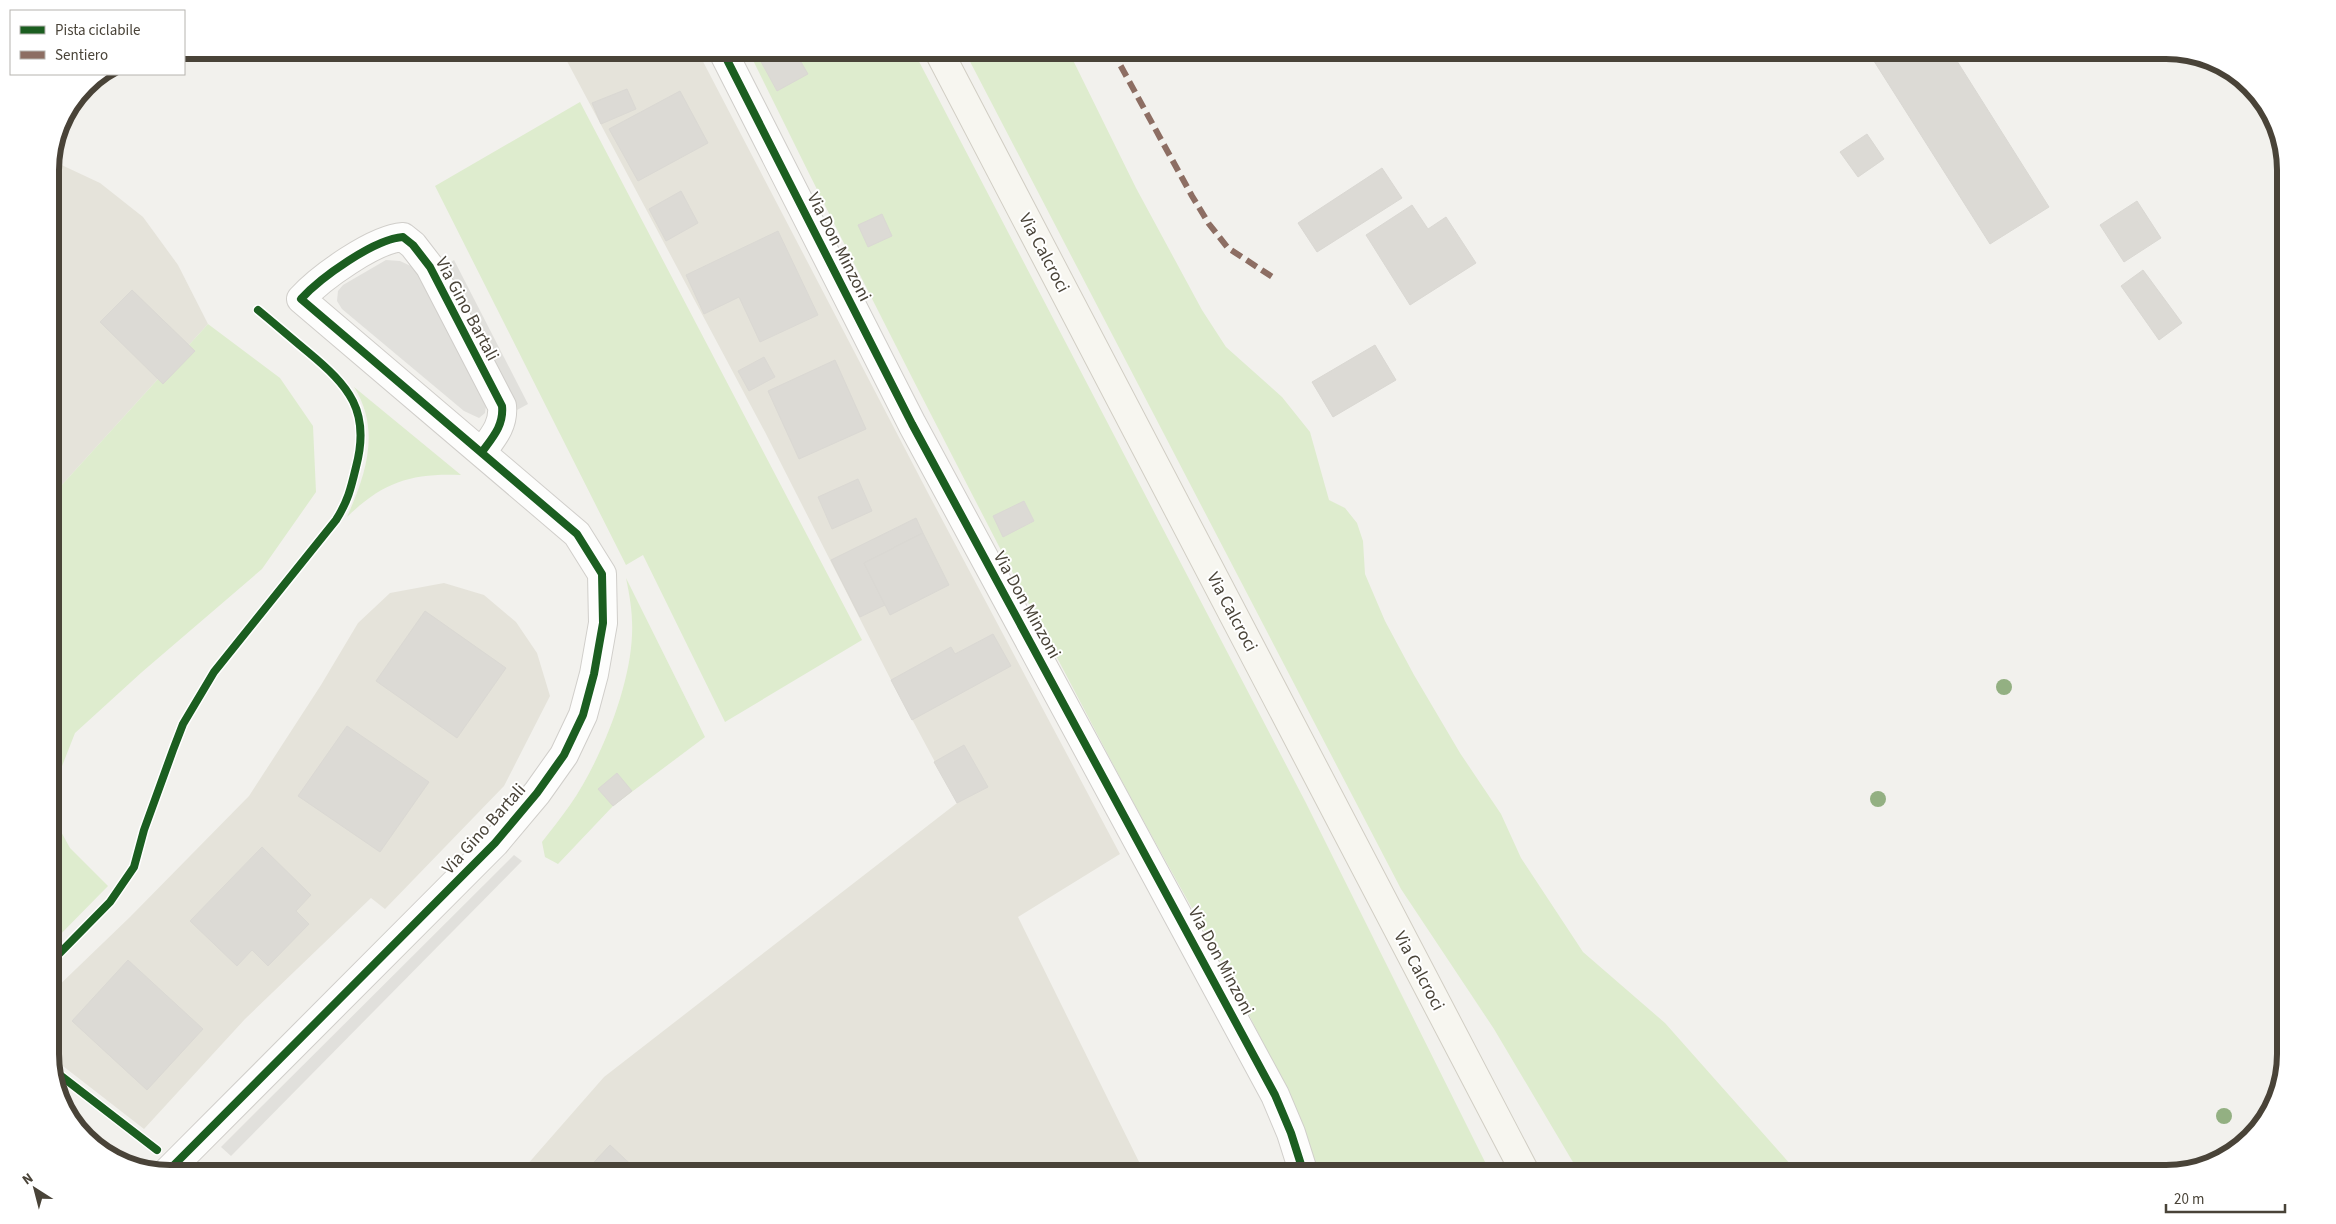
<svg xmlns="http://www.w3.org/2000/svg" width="2336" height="1224" font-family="'Source Sans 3',sans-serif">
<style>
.residential{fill:#e5e3da}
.green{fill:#deecce}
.parking{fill:#e1e0dc}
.building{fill:#dcdad5;stroke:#dad8d3}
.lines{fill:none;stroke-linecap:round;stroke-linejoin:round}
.minor-casing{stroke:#d0ceca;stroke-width:30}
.secondary-casing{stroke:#d1cec4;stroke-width:30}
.minor{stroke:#fdfdfc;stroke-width:28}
.secondary{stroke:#f7f6f0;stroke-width:28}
.quiet{stroke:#8d6e63;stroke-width:6;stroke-dasharray:12 6;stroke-linecap:butt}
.cycleway-casing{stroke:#fff;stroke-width:11}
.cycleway{stroke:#1b5e20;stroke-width:8}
.tree{fill:#93b082}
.labels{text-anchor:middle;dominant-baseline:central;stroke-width:4;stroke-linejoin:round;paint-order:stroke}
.street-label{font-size:18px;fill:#494338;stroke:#fff}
.rim{fill:none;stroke:#494338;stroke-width:6}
</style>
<rect width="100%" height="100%" fill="#f2f1ed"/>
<g class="residential">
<polygon points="561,50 697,50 928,493 1120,854 1018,917 1145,1174 519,1174 604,1077 957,803 891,680 765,432"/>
<polygon points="53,161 100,183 143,217 178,265 208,324 50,498 50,163"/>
<polygon points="444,583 484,595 516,622 537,653 550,696 504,786 385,909 371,898 245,1019 144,1129 50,1056 50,994 130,917 249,796 321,685 358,623 390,593"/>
</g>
<g class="green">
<path d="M748,50H913L1306,803L1491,1174H1313C1303,1143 1294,1109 1280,1079C1228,965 1162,859 1105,749C983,517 863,285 748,50Z"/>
<polygon points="964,50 1068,50 1136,188 1202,310 1226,347 1282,397 1310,432 1329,500 1345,508 1357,523 1363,541 1365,574 1385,621 1414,675 1460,753 1501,814 1521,858 1583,952 1665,1023 1799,1174 1580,1174 1494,1029 1401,889"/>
<polygon points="580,102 862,640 725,722 643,555 626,565 435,186"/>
<polygon points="208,324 280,378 313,426 316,492 262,569 142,672 75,733 55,784 54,819 70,848 108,886 50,945 50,498"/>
<path d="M354,387L461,475C411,473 383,482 347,517C366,474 381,430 354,387Z"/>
<path d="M626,578L705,737L613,806L558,864L545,857L542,842C551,830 561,818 570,805C600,762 630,688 632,635C633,615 630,597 626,578Z"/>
</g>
<g class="parking">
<polygon points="386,260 400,261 415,268 483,398 486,406 485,413 479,418 464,411 342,309 337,301 338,291 343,285"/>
<polygon points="454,260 528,404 517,410 445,266"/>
<polygon points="514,855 522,861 231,1156 221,1147"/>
</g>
<g class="building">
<polygon points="776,50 794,50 808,74 777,91 759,58"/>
<polygon points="1867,50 1950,50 2049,207 1990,244"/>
<polygon points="627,89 636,109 601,124 592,103"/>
<polygon points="680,91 708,143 638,181 609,129"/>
<polygon points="1867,134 1884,159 1858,177 1840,152"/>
<polygon points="1382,168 1402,198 1317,252 1298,223"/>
<polygon points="681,191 698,223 666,241 649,209"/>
<polygon points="2137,201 2161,238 2124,262 2100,225"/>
<polygon points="1412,205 1428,229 1446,217 1476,263 1410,305 1366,235"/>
<polygon points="882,214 892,236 868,247 858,225"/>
<polygon points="778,231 818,315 760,342 739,297 704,314 686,275"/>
<polygon points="2143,270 2182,323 2159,340 2121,286"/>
<polygon points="132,290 195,351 163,384 100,322"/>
<polygon points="1375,345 1396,380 1333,417 1312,382"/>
<polygon points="764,357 775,377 749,391 738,371"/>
<polygon points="835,360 866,429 799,459 768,391"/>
<polygon points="858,479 872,511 832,529 818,497"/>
<polygon points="1024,501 1034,521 1003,537 993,516"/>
<polygon points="916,518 923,533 864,563 885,605 860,617 831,560"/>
<polygon points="923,533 949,585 890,615 864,563"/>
<polygon points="425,611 506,668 457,738 376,681"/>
<polygon points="993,634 1011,666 912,720 891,680 951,647 955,654"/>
<polygon points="347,726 429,782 380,852 298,796"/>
<polygon points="964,745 988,787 957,803 934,762"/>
<polygon points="617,773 632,791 613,806 598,789"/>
<polygon points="262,847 311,895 296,911 309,924 268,966 252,950 237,966 190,921"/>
<polygon points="128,960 203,1029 147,1090 72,1021"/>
<polygon points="610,1145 641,1174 583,1174"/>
</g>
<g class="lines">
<defs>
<g id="minor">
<polyline points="722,50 912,424 1275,1095 1291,1133 1304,1174"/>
<path d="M166,1173L495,843L537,793L564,755L583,715L594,674L603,623L602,574L577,534L301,299C320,278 374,239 403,237L413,245L430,267L502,406C504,425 493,437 482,452"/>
</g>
<polyline id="secondary" points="938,50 1526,1174"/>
</defs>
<use href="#minor" class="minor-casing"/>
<use href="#secondary" class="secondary-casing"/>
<use href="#minor" class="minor"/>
<use href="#secondary" class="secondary"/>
<polyline class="quiet" points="1112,50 1192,196 1209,224 1228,248 1274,278"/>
<defs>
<g id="cycleway">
<polyline points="722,50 912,424 1275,1095 1291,1133 1304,1174"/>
<path d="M50,963L110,902L134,867L144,830L173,750L183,724L214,672L336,520C348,501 351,488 356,467C371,411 349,386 308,352C291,338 275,324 258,310"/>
<polyline points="52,1069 157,1150"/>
<path d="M166,1173L495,843L537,793L564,755L583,715L594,674L603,623L602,574L577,534L301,299C320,278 374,239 403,237L413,245L430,267L502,406C504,425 493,437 482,452"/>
</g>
</defs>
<use href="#cycleway" class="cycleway-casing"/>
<use href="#cycleway" class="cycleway"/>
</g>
<g class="tree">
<circle cx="2004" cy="687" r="8"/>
<circle cx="1878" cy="799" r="8"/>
<circle cx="2224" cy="1116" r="8"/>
</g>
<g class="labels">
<g class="street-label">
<text transform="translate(839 247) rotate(63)">Via Don Minzoni</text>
<text transform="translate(1044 253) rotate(62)">Via Calcroci</text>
<text transform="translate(467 309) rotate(62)">Via Gino Bartali</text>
<text transform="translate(1027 605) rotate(61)">Via Don Minzoni</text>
<text transform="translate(1232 612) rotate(62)">Via Calcroci</text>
<text transform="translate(484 829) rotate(-48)">Via Gino Bartali</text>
<text transform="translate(1221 961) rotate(62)">Via Don Minzoni</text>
<text transform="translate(1419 971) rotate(62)">Via Calcroci</text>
</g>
</g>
<path d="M0 0H2336V1224H0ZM170 59H2166A111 111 0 0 1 2277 170V1054A111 111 0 0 1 2166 1165H170A111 111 0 0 1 59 1054V170A111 111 0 0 1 170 59Z" fill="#fff" fill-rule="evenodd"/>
<path class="rim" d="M170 59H2166A111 111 0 0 1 2277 170V1054A111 111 0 0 1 2166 1165H170A111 111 0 0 1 59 1054V170A111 111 0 0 1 170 59Z"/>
<rect x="10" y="10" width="175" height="65" fill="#ffffff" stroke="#b6b4af"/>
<rect x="20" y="26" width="25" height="8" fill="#1b5e20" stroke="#b6b4af"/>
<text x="55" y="35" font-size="15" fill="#494338">Pista ciclabile</text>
<rect x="20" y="51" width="25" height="8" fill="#8d6e63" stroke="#b6b4af"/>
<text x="55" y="60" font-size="15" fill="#494338">Sentiero</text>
<g transform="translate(35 1189) rotate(324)" stroke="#ffffff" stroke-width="4" paint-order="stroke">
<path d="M0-4L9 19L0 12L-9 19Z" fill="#494338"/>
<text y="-8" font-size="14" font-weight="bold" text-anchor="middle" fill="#494338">N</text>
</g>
<path d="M2166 1204v8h119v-8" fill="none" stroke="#494338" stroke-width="2.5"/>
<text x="2174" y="1204" font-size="15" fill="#494338" stroke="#ffffff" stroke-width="4" paint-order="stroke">20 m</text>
</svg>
